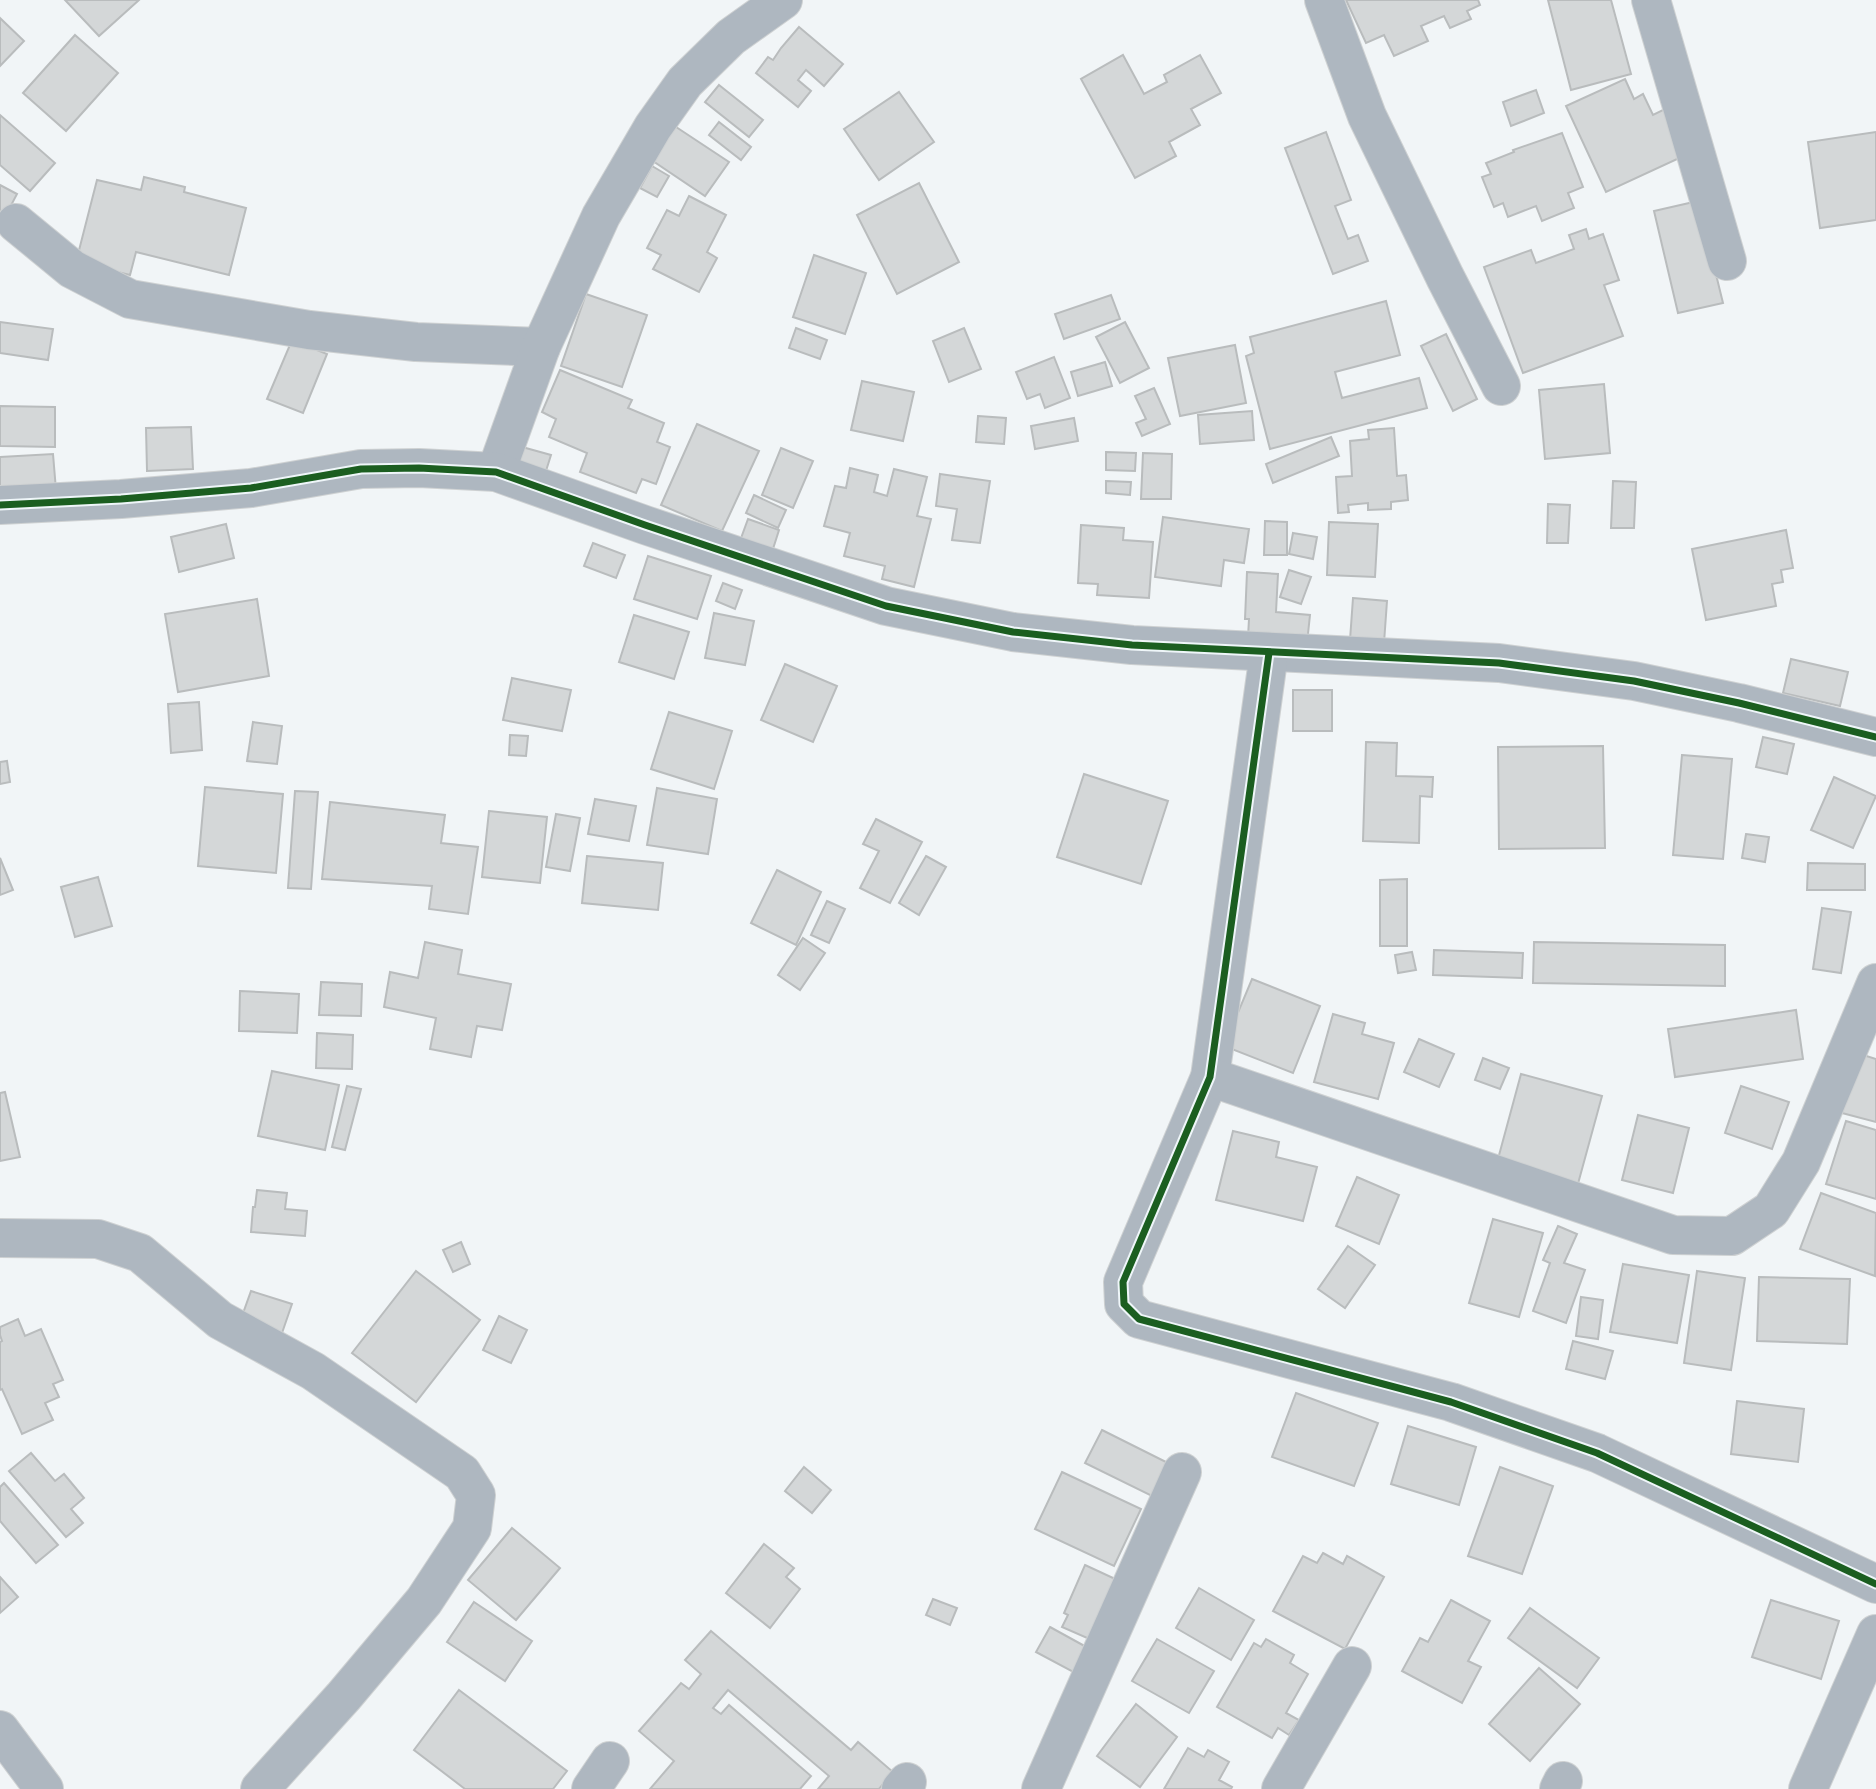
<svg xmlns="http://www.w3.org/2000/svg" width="1876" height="1789" font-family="Quicksand,sans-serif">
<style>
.building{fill:#d4d7d8;stroke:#b9bcbd;stroke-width:2}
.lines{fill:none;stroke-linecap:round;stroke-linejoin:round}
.minor-casing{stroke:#ced1d2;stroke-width:40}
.minor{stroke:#aeb7c0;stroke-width:38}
.cycleway-casing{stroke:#eff6f9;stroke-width:11}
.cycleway{stroke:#1b5e20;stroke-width:7}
</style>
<rect width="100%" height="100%" fill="#f1f5f7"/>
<g class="building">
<polygon points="65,0 139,0 99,36"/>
<polygon points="1346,0 1478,0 1480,5 1467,11 1471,19 1450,28 1444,16 1421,26 1428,41 1394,56 1384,35 1366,43"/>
<polygon points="1548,0 1611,0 1631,74 1571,90"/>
<polygon points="0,18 24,41 0,66"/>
<polygon points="799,27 843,64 824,86 806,70 798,80 811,91 798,107 756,73 768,57 773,60 781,48"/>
<polygon points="75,35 118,73 66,131 23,93"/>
<polygon points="1123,55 1144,94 1167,82 1164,75 1200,55 1221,93 1191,109 1200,125 1169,142 1176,156 1135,178 1081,79"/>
<polygon points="1625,79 1634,99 1643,94 1653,115 1667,108 1688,154 1606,192 1566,106"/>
<polygon points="719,85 763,120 749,137 705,102"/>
<polygon points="1536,90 1544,113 1511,126 1503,102"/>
<polygon points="899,92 934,142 879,180 844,129"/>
<polygon points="0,115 55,163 30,191 0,165"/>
<polygon points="667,121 729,162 705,196 644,155"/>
<polygon points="719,122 751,147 741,160 709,135"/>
<polygon points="1326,132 1351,200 1335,206 1348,239 1358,235 1368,261 1333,274 1285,148"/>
<polygon points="1876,132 1876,220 1820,228 1808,142"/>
<polygon points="1562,133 1583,187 1568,193 1574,208 1542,221 1536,206 1508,217 1503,203 1494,207 1482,177 1491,174 1486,163 1514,152 1513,150"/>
<polygon points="652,166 669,176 657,197 640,188"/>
<polygon points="144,177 185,187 184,192 246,208 229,275 136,252 130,275 76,262 97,180 141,190"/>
<polygon points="919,183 959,262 897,294 857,215"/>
<polygon points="0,185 17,194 6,215 0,212"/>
<polygon points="689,196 726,215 707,252 717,258 699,292 653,269 661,255 647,248 667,210 679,216"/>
<polygon points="1698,201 1723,303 1678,313 1654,211"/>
<polygon points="1586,229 1589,239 1603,234 1619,280 1604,285 1623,336 1523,373 1484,267 1531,250 1536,263 1574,249 1569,235"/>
<polygon points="814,255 866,273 845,334 793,317"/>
<polygon points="586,294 647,315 622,387 561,366"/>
<polygon points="1111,295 1120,319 1064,339 1055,314"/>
<polygon points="1386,301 1400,355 1335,372 1342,398 1419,378 1427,408 1270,449 1246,356 1254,353 1250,337"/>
<polygon points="0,322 53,329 48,360 0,353"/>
<polygon points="1125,322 1149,368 1120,383 1096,337"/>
<polygon points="796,328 827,340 820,359 789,348"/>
<polygon points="964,328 981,369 949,382 933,341"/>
<polygon points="1446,334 1477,399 1453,411 1421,346"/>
<polygon points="292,340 327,354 303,413 267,399"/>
<polygon points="1235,345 1246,403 1180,416 1168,358"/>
<polygon points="1054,357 1070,398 1045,408 1040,394 1027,399 1016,372"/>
<polygon points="1105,362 1112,386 1078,396 1071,372"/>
<polygon points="560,370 632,400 628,408 664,423 657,442 670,447 656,484 642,479 636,493 580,472 587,453 549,437 556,419 542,412"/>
<polygon points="862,381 914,392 903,441 851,430"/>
<polygon points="1604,384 1610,453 1545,459 1539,390"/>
<polygon points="1154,388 1170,424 1142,436 1136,423 1146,419 1135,396"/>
<polygon points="0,406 55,407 55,447 0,446"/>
<polygon points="1252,411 1254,440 1200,444 1198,415"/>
<polygon points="978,416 1006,418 1004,444 976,442"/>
<polygon points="1074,418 1078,441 1035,449 1031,426"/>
<polygon points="697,424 759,451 722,531 661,505"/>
<polygon points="191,427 193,469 147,471 146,428"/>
<polygon points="1394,428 1397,476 1406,475 1408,500 1391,502 1391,509 1368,510 1368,503 1348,505 1349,512 1338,513 1336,477 1352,476 1350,441 1369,439 1368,430"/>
<polygon points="1331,437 1339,456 1273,483 1266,464"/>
<polygon points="515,445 551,455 545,474 509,464"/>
<polygon points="781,448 813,461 793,508 762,495"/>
<polygon points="1106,452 1136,453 1135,471 1106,470"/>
<polygon points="1143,453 1172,454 1171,499 1141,499"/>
<polygon points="53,454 56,490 0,494 0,457"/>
<polygon points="850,468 878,475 874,492 887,496 894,469 927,477 917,516 931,519 914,587 882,579 885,566 844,556 850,533 824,526 835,486 846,488"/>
<polygon points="940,474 990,481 980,543 952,540 957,509 936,506"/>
<polygon points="1106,481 1131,482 1130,495 1106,493"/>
<polygon points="1613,481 1636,482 1634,528 1611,528"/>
<polygon points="754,495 786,510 778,528 746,513"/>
<polygon points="1548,504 1570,505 1568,543 1547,543"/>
<polygon points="1163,517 1249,529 1244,563 1224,560 1221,586 1155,577"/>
<polygon points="748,519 779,530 772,552 740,541"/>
<polygon points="1265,521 1287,522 1287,555 1264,555"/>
<polygon points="1329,522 1378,524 1375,577 1327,575"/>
<polygon points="226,524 234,558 179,572 171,537"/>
<polygon points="1081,525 1124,528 1123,540 1153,542 1149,598 1097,595 1098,584 1078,583"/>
<polygon points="1786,530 1793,568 1781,570 1783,582 1772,584 1776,606 1706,620 1692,549"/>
<polygon points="1293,533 1317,537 1313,559 1289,554"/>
<polygon points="593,543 625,555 616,578 584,566"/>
<polygon points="648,556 711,576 697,619 634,599"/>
<polygon points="1289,570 1311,577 1301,604 1280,597"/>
<polygon points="1247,572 1278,574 1276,612 1310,615 1307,643 1248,637 1249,619 1245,619"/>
<polygon points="723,583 742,590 735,609 716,601"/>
<polygon points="1353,598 1387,601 1384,643 1350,640"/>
<polygon points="257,599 269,676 178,692 165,614"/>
<polygon points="714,613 754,621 745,665 705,658"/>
<polygon points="634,615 689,632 674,679 619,662"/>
<polygon points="1791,659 1848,672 1840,706 1783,693"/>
<polygon points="785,664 837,686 813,742 761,720"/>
<polygon points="512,678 571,690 562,731 503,720"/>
<rect x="1293" y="690" width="39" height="41"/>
<polygon points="199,702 202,750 171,753 168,704"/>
<polygon points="669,712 732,731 714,789 651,769"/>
<polygon points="253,722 282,726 277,764 247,761"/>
<polygon points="510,735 528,736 526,756 509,755"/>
<polygon points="1763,737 1794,744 1787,774 1756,767"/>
<polygon points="1366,742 1397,743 1396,776 1433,777 1432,797 1420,796 1419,843 1363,841"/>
<polygon points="1603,746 1605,848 1499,849 1498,747"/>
<polygon points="1682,755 1732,759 1723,859 1673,855"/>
<polygon points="7,761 10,782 0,784 0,762"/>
<polygon points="1084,774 1168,801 1141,884 1057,857"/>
<polygon points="1834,777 1876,796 1853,848 1811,830"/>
<polygon points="205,787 283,794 276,873 198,866"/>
<polygon points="657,788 717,799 708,854 647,845"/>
<polygon points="295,791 318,792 311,889 288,888"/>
<polygon points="595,799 636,806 629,841 588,834"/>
<polygon points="330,802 445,815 441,843 478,847 468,914 429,909 432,886 322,879"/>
<polygon points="489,811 547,817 540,883 482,877"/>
<polygon points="556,814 580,818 570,871 546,867"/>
<polygon points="876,819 922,842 890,903 860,888 879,851 863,844"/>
<polygon points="1746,834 1769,837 1765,862 1742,858"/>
<polygon points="587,856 663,863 658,910 582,903"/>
<polygon points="926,856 946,867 919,915 899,903"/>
<polygon points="0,858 13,890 0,895"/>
<polygon points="1808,863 1865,864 1865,890 1807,890"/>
<polygon points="777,870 821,892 796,945 751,923"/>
<polygon points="98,877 112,926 75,937 61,887"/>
<polygon points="1407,879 1407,946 1380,946 1380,880"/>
<polygon points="827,901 845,909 829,943 811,935"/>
<polygon points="1822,908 1851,912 1841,973 1813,969"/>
<polygon points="803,938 825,953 800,990 778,975"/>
<polygon points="425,942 462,950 458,974 511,984 502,1030 477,1026 471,1057 430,1049 436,1018 384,1007 390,972 418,978"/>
<polygon points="1534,942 1725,945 1725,986 1533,983"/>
<polygon points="1434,950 1523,953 1522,978 1433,975"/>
<polygon points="1412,952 1416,970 1398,973 1395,955"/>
<polygon points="1252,979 1320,1006 1293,1073 1224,1046"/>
<polygon points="321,982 362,984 361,1016 319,1015"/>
<polygon points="240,991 299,994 297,1033 239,1031"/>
<polygon points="1796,1010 1803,1059 1675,1077 1668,1029"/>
<polygon points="1333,1014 1365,1023 1362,1034 1394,1043 1378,1099 1314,1082"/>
<polygon points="317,1033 353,1035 352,1069 316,1068"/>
<polygon points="1419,1039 1454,1054 1439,1087 1404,1072"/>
<polygon points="1860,1054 1876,1059 1876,1122 1842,1113"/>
<polygon points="1483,1058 1509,1068 1500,1089 1475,1080"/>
<polygon points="272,1071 339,1085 325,1150 258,1136"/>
<polygon points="1521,1074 1602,1096 1576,1191 1495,1170"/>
<polygon points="347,1086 361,1089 345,1150 332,1147"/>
<polygon points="1741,1086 1789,1102 1772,1149 1725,1133"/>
<polygon points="5,1092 20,1157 0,1161 0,1093"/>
<polygon points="1638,1115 1689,1128 1673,1193 1622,1180"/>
<polygon points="1846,1121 1876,1130 1876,1199 1826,1184"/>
<polygon points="1233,1131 1279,1142 1276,1157 1317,1167 1303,1221 1216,1200"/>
<polygon points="1357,1177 1399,1195 1379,1244 1336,1226"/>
<polygon points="257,1190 287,1193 285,1209 307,1211 305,1236 251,1232 253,1207 255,1207"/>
<polygon points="1821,1193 1876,1213 1875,1276 1800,1249"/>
<polygon points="1493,1219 1543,1233 1519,1317 1469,1303"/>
<polygon points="1558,1226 1577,1234 1564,1263 1585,1270 1566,1323 1533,1311 1550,1263 1543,1260"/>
<polygon points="461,1242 470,1264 453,1272 443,1250"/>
<polygon points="1348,1246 1375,1265 1345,1308 1318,1289"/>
<polygon points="1623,1264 1689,1275 1677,1343 1610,1332"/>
<polygon points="416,1271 480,1320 416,1402 352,1353"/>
<polygon points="1697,1271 1745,1278 1731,1370 1684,1363"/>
<polygon points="1759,1277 1850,1279 1847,1344 1757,1341"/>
<polygon points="251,1291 292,1304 282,1333 241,1319"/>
<polygon points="1581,1297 1603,1300 1598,1339 1576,1336"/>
<polygon points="499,1316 527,1330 511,1363 483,1350"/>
<polygon points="18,1319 25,1336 41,1329 63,1380 53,1384 59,1397 45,1403 53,1420 22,1434 2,1389 0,1390 0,1342 2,1341 0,1335 0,1327"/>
<polygon points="1573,1341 1613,1351 1605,1379 1566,1369"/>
<polygon points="1296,1393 1378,1423 1354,1486 1272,1457"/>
<polygon points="1737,1401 1804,1409 1798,1462 1731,1454"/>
<polygon points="1408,1426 1476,1447 1459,1505 1391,1484"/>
<polygon points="1102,1430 1170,1464 1154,1497 1085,1463"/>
<polygon points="31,1453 55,1481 64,1474 84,1498 71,1509 83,1523 66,1537 9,1471"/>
<polygon points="804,1467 831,1490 812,1513 785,1491"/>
<polygon points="1500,1467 1553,1486 1522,1574 1468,1556"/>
<polygon points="1062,1472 1141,1509 1114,1566 1035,1529"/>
<polygon points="4,1483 58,1545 36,1563 0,1521 0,1487"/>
<polygon points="512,1528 560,1568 516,1620 468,1580"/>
<polygon points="764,1544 794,1568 786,1577 800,1589 770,1628 726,1593"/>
<polygon points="1323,1553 1343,1564 1347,1556 1384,1577 1345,1649 1273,1611 1303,1556 1317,1563"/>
<polygon points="1085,1565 1126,1584 1094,1641 1062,1627 1068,1615 1064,1613"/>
<polygon points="0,1577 18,1597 0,1613"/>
<polygon points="1199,1588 1254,1620 1231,1660 1176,1628"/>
<polygon points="933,1599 957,1608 950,1625 926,1615"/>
<polygon points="1451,1600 1490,1621 1468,1661 1481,1667 1462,1703 1402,1671 1420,1638 1428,1642"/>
<polygon points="1771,1600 1839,1621 1821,1679 1752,1657"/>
<polygon points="474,1602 532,1641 505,1681 447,1642"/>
<polygon points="1530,1608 1599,1658 1577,1688 1508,1638"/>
<polygon points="1050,1627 1090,1649 1077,1674 1036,1652"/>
<polygon points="711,1631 851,1750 858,1742 893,1772 879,1789 818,1789 829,1776 728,1690 713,1708 721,1714 729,1705 811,1776 800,1789 650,1789 674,1761 639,1731 681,1683 689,1689 701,1674 685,1660"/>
<polygon points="1157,1639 1214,1671 1189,1713 1132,1681"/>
<polygon points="1266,1639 1294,1655 1290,1663 1308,1674 1286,1713 1299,1720 1289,1735 1278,1728 1272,1738 1217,1707 1254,1643 1261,1647"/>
<polygon points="1539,1668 1580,1704 1530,1761 1489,1724"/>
<polygon points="459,1690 567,1771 553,1789 465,1789 414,1750"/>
<polygon points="1136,1704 1177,1737 1140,1787 1097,1756"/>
<polygon points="1188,1748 1204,1757 1208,1750 1229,1762 1219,1780 1232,1787 1231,1789 1164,1789"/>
</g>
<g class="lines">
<defs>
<g id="minor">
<polyline points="1324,0 1367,116 1445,277 1501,386"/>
<polyline points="1651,0 1727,261"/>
<polyline points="16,223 72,269 130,299 309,330 416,342 541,347"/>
<polyline points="496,472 541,347 601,216 653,127 685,82 731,37 783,0"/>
<polyline points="0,505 121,499 251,488 361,469 419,468 496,472 645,525 886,606 1013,632 1132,645 1499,663 1634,681 1739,703 1876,737"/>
<polyline points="1269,653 1210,1077 1123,1282 1124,1304 1139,1319 1451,1402 1597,1453 1876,1584"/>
<polyline points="1210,1077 1673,1235 1732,1236 1771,1210 1801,1162 1876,983"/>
<polyline points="0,1238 98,1239 140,1253 220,1320 313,1371 462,1473 476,1495 472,1528 424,1601 344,1696 260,1789"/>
<polyline points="0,1730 44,1789"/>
<polyline points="591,1789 610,1761"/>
<polyline points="901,1789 907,1782"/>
<polyline points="1041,1789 1182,1472"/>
<polyline points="1281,1789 1352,1666"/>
<polyline points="1559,1789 1563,1781"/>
<polyline points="1808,1789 1876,1634"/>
</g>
</defs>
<use href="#minor" class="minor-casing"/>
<use href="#minor" class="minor"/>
<defs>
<g id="cycleway">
<polyline points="0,505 121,499 251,488 361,469 419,468 496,472 645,525 886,606 1013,632 1132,645 1499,663 1634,681 1739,703 1876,737"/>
<polyline points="1269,653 1210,1077 1123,1282 1124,1304 1139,1319 1451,1402 1597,1453 1876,1584"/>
</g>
</defs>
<use href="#cycleway" class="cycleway-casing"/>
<use href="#cycleway" class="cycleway"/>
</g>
</svg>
